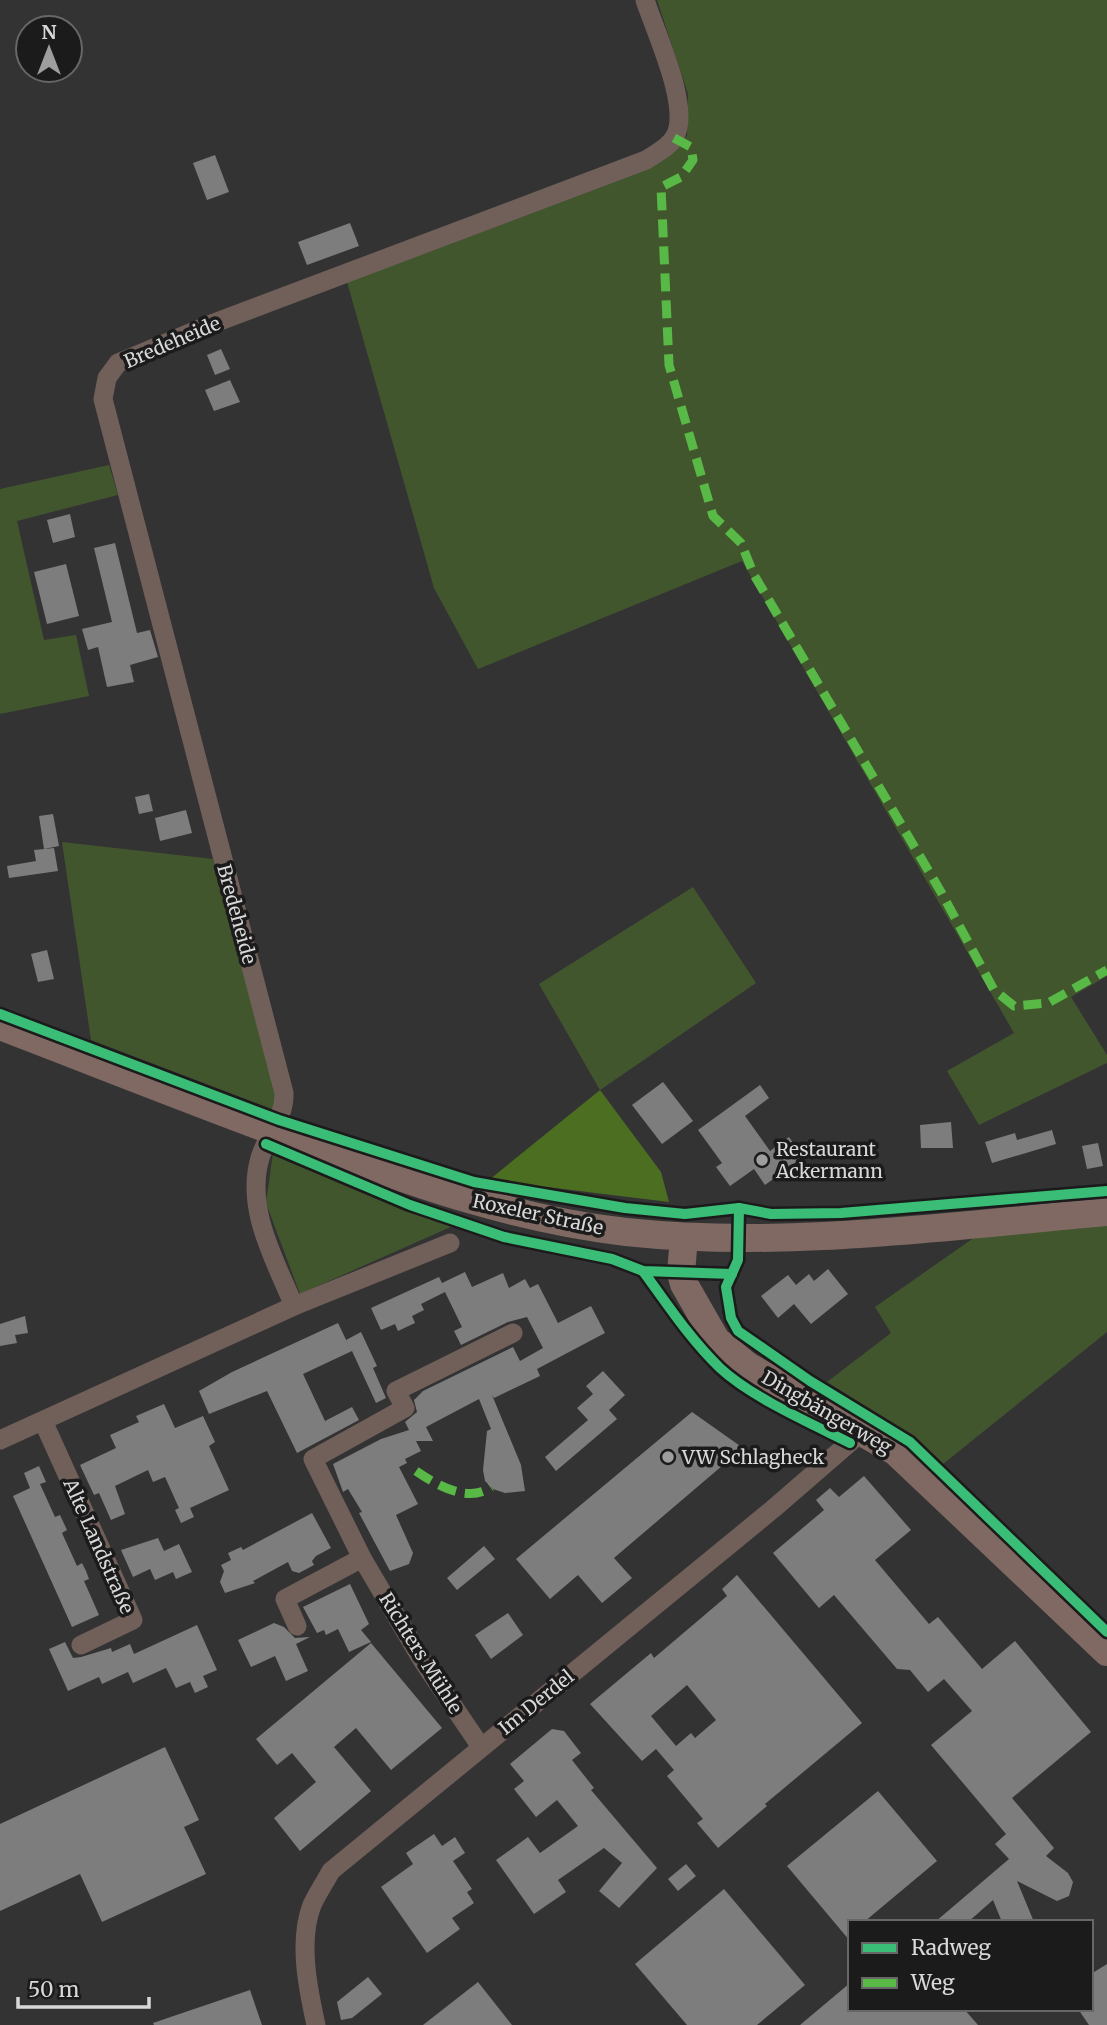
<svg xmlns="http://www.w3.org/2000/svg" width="1107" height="2025" font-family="Merriweather,serif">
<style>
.green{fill:#42562e}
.forest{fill:#4b6e21}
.building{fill:#7e7d7e;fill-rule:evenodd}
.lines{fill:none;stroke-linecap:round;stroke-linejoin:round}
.street{stroke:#71605a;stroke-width:19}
.secondary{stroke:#7f6962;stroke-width:28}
.quiet{stroke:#58b947;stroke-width:9;stroke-dasharray:18 9;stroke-linecap:butt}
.cycleway-casing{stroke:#1c1b1c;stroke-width:15}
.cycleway{stroke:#3abd76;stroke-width:10}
.poi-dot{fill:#9f9e9f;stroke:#1c1b1c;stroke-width:2.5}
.labels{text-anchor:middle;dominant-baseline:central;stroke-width:7;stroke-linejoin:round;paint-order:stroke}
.street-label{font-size:19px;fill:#d9d8d9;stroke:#1c1b1c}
.poi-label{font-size:19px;fill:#d9d8d9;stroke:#1c1b1c;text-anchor:start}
</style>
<rect width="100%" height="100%" fill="#343334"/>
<g class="green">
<polygon points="657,0 1107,0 1107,976 1071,997 1107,1055 1107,1063 979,1125 947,1071 1014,1033 742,561 478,669 434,588 347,282 659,162 687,136 688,94"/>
<polygon points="109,465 118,495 17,521 44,640 76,635 89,696 0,714 0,489"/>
<polygon points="62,842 213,859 282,1113 91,1040"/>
<polygon points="693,887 756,983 600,1090 539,984"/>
<polygon points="273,1153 455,1225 300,1294 266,1203"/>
<polygon points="1107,1223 1107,1332 943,1464 913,1436 827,1382 891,1333 875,1307 975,1237"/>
</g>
<polygon class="forest" points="600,1090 661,1172 669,1202 489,1180"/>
<g class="building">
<polygon points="215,155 229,192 207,200 193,163"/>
<polygon points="350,223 359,246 307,265 298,242"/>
<polygon points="221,349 230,369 215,375 207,355"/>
<polygon points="230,380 240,402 214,411 205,390"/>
<polygon points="70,514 75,537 53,543 47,520"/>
<polygon points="115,543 137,633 150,630 158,657 130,665 134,682 107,687 98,647 88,650 82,629 112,622 94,548"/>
<polygon points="66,564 79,616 47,624 34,572"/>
<polygon points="149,794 153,811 139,814 135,797"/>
<polygon points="186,810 192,833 160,841 155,818"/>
<polygon points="53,814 59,846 44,849 39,816"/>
<polygon points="54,848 58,871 9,878 7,866 36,861 34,850"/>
<polygon points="47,950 54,979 38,982 31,954"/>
<polygon points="663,1082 693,1121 662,1144 632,1105"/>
<polygon points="760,1085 769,1098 745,1116 770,1151 789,1137 803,1157 765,1185 754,1169 730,1186 716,1167 722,1163 698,1130"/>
<polygon points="951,1122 953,1148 921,1148 920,1125"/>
<polygon points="1052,1130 1056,1144 992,1163 985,1142 1015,1133 1017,1140"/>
<polygon points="1098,1143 1103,1166 1087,1169 1082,1146"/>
<polygon points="828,1269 848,1294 811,1324 794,1304 778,1318 761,1296 788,1275 796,1285 809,1274 814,1281"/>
<polygon points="465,1272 472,1287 503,1273 509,1288 525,1279 530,1288 538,1284 558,1323 591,1306 605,1333 537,1369 540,1376 494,1398 492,1395 521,1465 525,1491 505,1493 493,1489 485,1481 483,1470 487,1431 491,1429 479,1399 426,1427 433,1441 416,1441 421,1451 405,1459 407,1463 399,1467 418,1504 396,1515 413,1553 409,1564 390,1571 359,1513 362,1512 348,1489 343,1492 333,1464 381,1439 409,1430 405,1422 417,1412 414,1400 423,1391 513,1347 520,1361 543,1348 527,1317 508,1322 461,1345 454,1331 462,1327 445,1292 421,1304 424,1310 412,1316 415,1323 398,1331 395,1324 381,1330 371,1308 439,1277 442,1283"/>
<polygon points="25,1316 28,1333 15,1335 17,1343 0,1346 0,1324"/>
<polygon points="338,1323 349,1346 346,1340 361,1332 377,1366 373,1368 386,1398 376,1403 352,1351 303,1374 325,1421 352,1407 359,1420 297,1453 267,1391 209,1414 199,1391 232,1372"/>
<polygon points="603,1371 625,1395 609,1410 617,1419 556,1471 545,1457 588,1420 577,1408 593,1394 586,1386"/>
<polygon points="164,1404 175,1428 203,1416 215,1442 209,1446 229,1490 190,1508 194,1517 181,1523 175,1510 179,1508 165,1477 153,1482 148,1470 115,1486 125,1514 111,1520 99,1493 94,1495 80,1465 116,1448 110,1435 139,1422 136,1416"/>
<polygon points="692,1412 743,1448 614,1558 632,1578 602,1603 578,1575 550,1599 516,1559"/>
<polygon points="39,1466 46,1482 40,1484 55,1517 60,1515 67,1530 62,1533 77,1566 82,1563 86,1571 89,1579 84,1581 99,1615 72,1627 13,1496 30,1488 24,1473"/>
<polygon points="864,1476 911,1530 875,1560 929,1624 938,1617 982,1669 1015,1641 1091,1732 1012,1798 1054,1848 1046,1856 1068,1873 1073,1882 1069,1896 1057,1901 1017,1881 1034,1922 1002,1922 993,1900 968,1922 935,1922 1009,1859 995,1844 1006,1834 931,1745 972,1711 944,1679 928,1692 910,1670 897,1669 834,1595 819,1608 773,1553 824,1510 816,1500 830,1488 839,1497"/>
<polygon points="312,1513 331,1548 316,1556 312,1561 314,1565 299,1573 292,1571 288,1562 253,1581 255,1583 225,1593 220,1582 224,1571 221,1565 231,1560 228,1553 241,1547 243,1550"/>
<polygon points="158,1538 164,1551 179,1544 192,1572 176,1579 173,1572 155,1580 150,1569 133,1577 121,1550"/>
<polygon points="484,1546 495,1559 457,1590 447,1578"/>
<path d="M737,1575L862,1723L765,1804L767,1806L718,1848L697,1823L703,1819L667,1776L674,1770L656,1749L642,1761L590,1704L651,1653L654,1658L727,1596L722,1589ZM687,1685L716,1720L695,1738L691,1733L676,1746L651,1716Z"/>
<polygon points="350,1584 369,1624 361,1630 371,1642 349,1652 338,1629 326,1635 324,1630 317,1633 303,1607"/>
<polygon points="508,1613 523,1635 491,1659 475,1635"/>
<polygon points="274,1623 284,1627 295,1638 310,1637 296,1644 308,1671 286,1681 275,1656 251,1667 238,1640"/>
<polygon points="197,1625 217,1670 203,1676 208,1687 195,1693 190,1682 176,1688 166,1668 133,1683 128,1672 102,1684 99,1677 68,1691 49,1649 65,1642 73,1658 81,1657 111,1648 112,1652 130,1644 134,1654"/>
<polygon points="371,1643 442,1728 391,1770 356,1728 334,1747 371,1791 300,1851 274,1818 316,1782 292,1753 277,1765 256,1739"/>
<polygon points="552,1729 564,1731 581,1753 572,1760 594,1788 591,1790 657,1868 619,1908 599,1891 622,1863 604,1848 558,1880 566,1892 534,1914 496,1860 528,1837 540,1853 578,1826 557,1800 536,1817 514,1789 524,1781 510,1764"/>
<polygon points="165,1747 199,1820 184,1827 206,1874 102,1922 80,1874 0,1911 0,1824"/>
<polygon points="878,1791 937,1861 864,1922 850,1922 850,1941 787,1866"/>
<polygon points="434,1834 442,1846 455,1837 465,1853 453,1861 472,1889 467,1892 474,1903 452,1918 460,1929 427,1953 381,1887 413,1864 406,1853"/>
<polygon points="686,1864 696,1876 678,1891 668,1879"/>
<polygon points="724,1889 805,1985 757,2025 687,2025 635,1964"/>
<polygon points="1107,1964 1107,2025 1089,2025 1078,2009 1091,2009 1091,1974"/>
<polygon points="368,1977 382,1994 352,2018 341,2020 337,2002"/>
<polygon points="478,1982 512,2025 423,2025"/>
<polygon points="850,1983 850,2009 964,2009 978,2025 800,2025"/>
<polygon points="250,1990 262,2025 154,2025 153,2023"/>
</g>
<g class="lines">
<g class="street">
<path d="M294,1306C275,1260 245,1209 260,1158C267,1134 285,1118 284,1093L103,399L107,378L118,363L209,325L646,160C655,154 670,147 675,136C691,107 655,31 645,0"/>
<polyline points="43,1421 133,1620 81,1645"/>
<polyline points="0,1440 294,1306 450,1243"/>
<polyline points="297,1626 285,1599 362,1558"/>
<polyline points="481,1747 422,1660 362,1558 313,1459 405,1408 396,1391 513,1333"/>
<path d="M316,2025C308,1989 298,1941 312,1905C317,1894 325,1882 331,1871L773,1509L863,1431"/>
</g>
<g class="secondary">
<path d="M0,1026C107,1067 214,1110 322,1149C421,1186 520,1220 626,1232C786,1249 948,1226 1107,1212"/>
<polyline points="684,1237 681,1273 684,1284 716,1340 748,1366 896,1452 1107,1652"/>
</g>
<g class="quiet">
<polyline points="674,138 691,147 693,160 681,177 661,187 669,365 713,516 741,543 754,575 941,892 994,990 1014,1006 1048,1003 1107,970"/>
<path d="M416,1471C435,1484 468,1504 491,1487"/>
</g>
<defs>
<g id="cycleway">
<polyline points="0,1014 279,1120 474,1182 625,1208 685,1214 739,1208 771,1214 841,1213 1107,1191"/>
<polyline points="266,1144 410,1205 504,1237 612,1259 643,1271 732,1274"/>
<polyline points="739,1208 738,1260 726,1287 731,1318 738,1331 810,1381 910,1442 1107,1632"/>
<path d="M643,1271C667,1304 690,1339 720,1368C751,1397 812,1424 850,1443"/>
</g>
</defs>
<use href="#cycleway" class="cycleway-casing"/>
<use href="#cycleway" class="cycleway"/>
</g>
<g class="poi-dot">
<circle cx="762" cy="1160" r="7"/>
<circle cx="668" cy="1457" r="7"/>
</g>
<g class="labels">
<g class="street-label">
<text transform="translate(172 342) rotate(-23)">Bredeheide</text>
<text transform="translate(237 914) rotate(75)">Bredeheide</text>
<text transform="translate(538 1214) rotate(12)">Roxeler Straße</text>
<text transform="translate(827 1412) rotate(30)">Dingbängerweg</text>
<text transform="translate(99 1546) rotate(66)">Alte Landstraße</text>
<text transform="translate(421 1653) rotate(58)">Richters Mühle</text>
<text transform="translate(536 1702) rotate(-39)">Im Derdel</text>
</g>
<g class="poi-label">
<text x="776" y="1149">Restaurant<tspan x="776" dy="22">Ackermann</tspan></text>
<text x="682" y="1457">VW Schlagheck</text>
</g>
</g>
<rect x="848" y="1920" width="245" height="91" fill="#1c1b1c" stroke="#686768" stroke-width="2"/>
<rect x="862" y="1943" width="35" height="10" fill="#3abd76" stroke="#686768" stroke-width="2"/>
<text x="911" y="1955" font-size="21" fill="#d9d8d9">Radweg</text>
<rect x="862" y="1978" width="35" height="10" fill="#58b947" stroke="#686768" stroke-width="2"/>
<text x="911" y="1990" font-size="21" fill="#d9d8d9">Weg</text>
<g transform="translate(49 49)"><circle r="33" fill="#1c1b1c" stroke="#686768" stroke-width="2"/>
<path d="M0-5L12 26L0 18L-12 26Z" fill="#9f9e9f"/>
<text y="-10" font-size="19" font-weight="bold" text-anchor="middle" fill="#d9d8d9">N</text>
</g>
<path d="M18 1997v10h131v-10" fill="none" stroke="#d9d8d9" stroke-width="3.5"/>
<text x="28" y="1997" font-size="21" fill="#d9d8d9" stroke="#1c1b1c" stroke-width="5" paint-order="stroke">50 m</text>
</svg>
